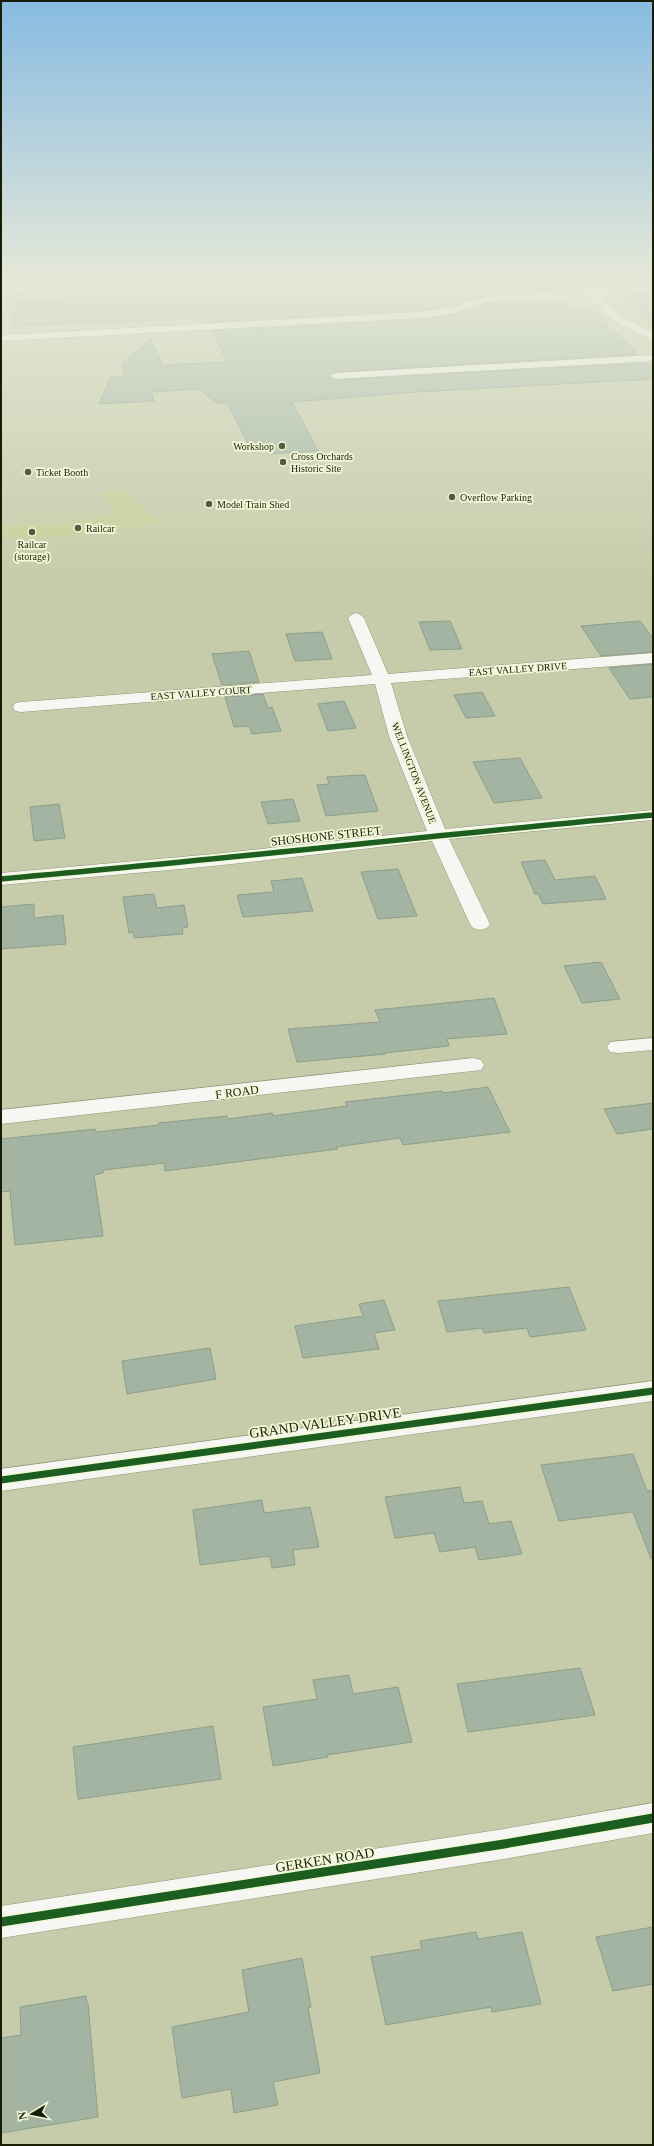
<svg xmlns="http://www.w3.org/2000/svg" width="654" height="2146" font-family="Georgia,serif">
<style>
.built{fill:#c6d098}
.building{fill:#a3b5a2;stroke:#8c9f8b}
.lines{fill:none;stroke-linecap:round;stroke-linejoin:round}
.street-casing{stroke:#91967a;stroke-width:1}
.street{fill:#f6f7f2;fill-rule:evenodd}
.cycleway-far2-casing{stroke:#f2f9d8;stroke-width:8}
.cycleway-far1-casing{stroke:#f2f9d8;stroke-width:10}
.cycleway-casing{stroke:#f2f9d8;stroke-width:12}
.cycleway-far2{stroke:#1b5e20;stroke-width:5.5}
.cycleway-far1{stroke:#1b5e20;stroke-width:7}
.cycleway{stroke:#1b5e20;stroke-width:9}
.poi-dot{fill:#565a3e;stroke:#f2f9d8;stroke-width:1.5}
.labels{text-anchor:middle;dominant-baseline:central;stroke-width:3.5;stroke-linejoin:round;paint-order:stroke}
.far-poi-label{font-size:10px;fill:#191d04;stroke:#f2f9d8;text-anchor:start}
.far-street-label{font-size:10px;fill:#191d04;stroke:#f2f9d8}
.street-label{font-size:12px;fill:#191d04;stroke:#f2f9d8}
.near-street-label{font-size:14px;fill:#191d04;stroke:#f2f9d8}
</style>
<rect width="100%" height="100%" fill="#c6cca9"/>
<polygon class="built" points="120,490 161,523 95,534 1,539 1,527 86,521 115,511 100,493"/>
<g class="building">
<polygon points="386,281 418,281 432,290 480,281 545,281 555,291 485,294 452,306 420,311 209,322 207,318 204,318 203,316 151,318 152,320 127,322 13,326 11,302 75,299 87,297 87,295 271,289 281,288 280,286 341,282 352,283 353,285"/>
<polygon points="608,281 653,281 653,286 614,288"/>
<polygon points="653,294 653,325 623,296"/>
<polygon points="563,300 571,308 589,307 638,354 336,372 329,377 336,380 647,363 653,369 653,379 417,392 292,402 318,451 268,454 266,451 252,452 227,402 218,404 199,389 151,392 154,401 99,404 111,377 126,377 122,364 151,339 162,365 227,362 213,331 420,320 454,314 486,303"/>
<polygon points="450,621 462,649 430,650 419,622"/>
<polygon points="640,621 653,638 653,652 601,656 581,626"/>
<polygon points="322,632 332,659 295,661 286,634"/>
<polygon points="249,651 259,682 222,685 212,654"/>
<polygon points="653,664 653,697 630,699 609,668"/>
<polygon points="482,692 495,716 466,718 454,695"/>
<polygon points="263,694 268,708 272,707 281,731 252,734 249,726 234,727 225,697"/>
<polygon points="344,701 356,728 328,731 318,704"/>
<polygon points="520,758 542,798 494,803 473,762"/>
<polygon points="361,775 365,775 378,811 326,816 317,785 329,784 327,777"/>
<polygon points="293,799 300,821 268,824 261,802"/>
<polygon points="59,804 65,838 34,841 30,807"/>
<polygon points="545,860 555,880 595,876 606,899 543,904 538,894 535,894 521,862"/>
<polygon points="398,869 417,916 378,919 361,872"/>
<polygon points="302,878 313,911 243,917 237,895 274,892 271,881"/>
<polygon points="154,894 157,908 184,905 188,927 182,928 183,934 134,938 133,932 129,933 123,897"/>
<polygon points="34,904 34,918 63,915 66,944 1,949 1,907"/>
<polygon points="601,962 620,999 582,1003 564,966"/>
<polygon points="494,998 507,1034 447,1039 449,1046 385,1053 386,1054 297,1062 288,1029 380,1022 375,1010"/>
<polygon points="488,1087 510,1132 403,1145 400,1138 336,1147 338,1149 165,1171 164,1163 103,1170 103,1173 94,1175 103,1236 15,1245 10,1191 1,1192 1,1139 95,1129 96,1132 159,1125 159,1123 227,1116 228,1119 272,1113 273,1116 347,1106 345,1102 442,1091 443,1093"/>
<polygon points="653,1103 653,1129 617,1134 604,1109"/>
<polygon points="569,1287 586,1330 530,1337 527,1328 484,1333 482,1328 447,1332 438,1301"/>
<polygon points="384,1300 395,1330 374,1333 379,1349 303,1358 295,1326 363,1316 359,1304"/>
<polygon points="210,1348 216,1379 127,1394 122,1361"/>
<polygon points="633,1454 647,1491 653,1490 653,1558 651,1559 633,1512 559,1521 541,1465"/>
<polygon points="460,1487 464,1503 482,1501 489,1524 511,1521 522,1554 479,1560 475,1547 440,1552 434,1533 395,1538 385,1497"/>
<polygon points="262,1500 264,1513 310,1507 319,1547 293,1550 295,1565 272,1568 270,1556 200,1565 193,1510"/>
<polygon points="580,1668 595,1715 468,1732 457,1684"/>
<polygon points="349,1675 353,1694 398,1687 412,1742 327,1755 328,1757 273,1766 263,1707 317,1699 313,1680"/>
<polygon points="213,1726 221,1779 78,1799 73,1747"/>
<polygon points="653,1927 653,1984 613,1991 596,1937"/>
<polygon points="476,1932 478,1939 522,1932 541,2004 492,2012 491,2007 386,2025 371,1957 422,1949 420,1941"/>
<polygon points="302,1958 311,2007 308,2007 320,2073 273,2082 278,2105 234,2113 231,2089 182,2098 172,2027 249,2012 242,1970"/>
<polygon points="86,1996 87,2003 88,2003 98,2117 1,2133 1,2038 21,2035 20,2007"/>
</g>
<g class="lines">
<defs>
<g id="street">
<polygon points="140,281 211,281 206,284 1,294 1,288"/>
<polygon points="585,283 595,290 653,287 653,293 600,296 619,315 653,332 653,341 611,319 589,297 486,302 454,313 420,318 1,341 1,335 420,312 452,307 485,296 584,291 580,286"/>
<polygon points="653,355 653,361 336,379 330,376 336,373"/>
<polygon points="356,613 361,615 364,618 388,674 653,653 653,663 391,683 407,736 445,829 653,810 653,820 449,839 490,924 487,928 480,930 473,928 470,924 432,841 214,866 1,885 1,873 214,854 427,831 389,736 375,684 21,712 15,711 13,707 15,703 21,702 372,675 348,618 351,615"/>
<polygon points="653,1038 653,1050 618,1053 610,1052 607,1047 610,1042"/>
<polygon points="473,1058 481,1060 484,1065 481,1070 1,1124 1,1110"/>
<polygon points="653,1381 653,1401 1,1491 1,1469"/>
<polygon points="653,1803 653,1833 504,1859 1,1938 1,1906 504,1829"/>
</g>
</defs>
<use href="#street" class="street-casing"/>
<use href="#street" class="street"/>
<defs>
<path id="cycleway-far2" d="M1,879C219,860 436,835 653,815"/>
<polyline id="cycleway-far1" points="1,1480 653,1391"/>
<polyline id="cycleway" points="1,1922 504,1844 653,1818"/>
</defs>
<use href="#cycleway-far2" class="cycleway-far2-casing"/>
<use href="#cycleway-far1" class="cycleway-far1-casing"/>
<use href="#cycleway" class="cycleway-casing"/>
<use href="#cycleway-far2" class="cycleway-far2"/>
<use href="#cycleway-far1" class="cycleway-far1"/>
<use href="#cycleway" class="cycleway"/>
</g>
<linearGradient id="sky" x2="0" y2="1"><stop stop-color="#87bbe2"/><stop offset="0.48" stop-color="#e5e8d8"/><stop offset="1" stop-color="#e5e8d8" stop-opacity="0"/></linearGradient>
<rect width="654" height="582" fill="url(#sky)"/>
<g class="poi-dot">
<circle cx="282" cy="446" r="4"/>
<circle cx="283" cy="462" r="4"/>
<circle cx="28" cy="472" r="4"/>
<circle cx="452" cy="497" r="4"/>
<circle cx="209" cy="504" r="4"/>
<circle cx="78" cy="528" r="4"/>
<circle cx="32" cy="532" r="4"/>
</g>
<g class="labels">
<g class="far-poi-label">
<text x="274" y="446" text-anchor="end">Workshop</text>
<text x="291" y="456">Cross Orchards<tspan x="291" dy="12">Historic Site</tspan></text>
<text x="36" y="472">Ticket Booth</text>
<text x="460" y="497">Overflow Parking</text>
<text x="217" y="504">Model Train Shed</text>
<text x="86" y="528">Railcar</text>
<text x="32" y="544" text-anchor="middle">Railcar<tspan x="32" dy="12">(storage)</tspan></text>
</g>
<g class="far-street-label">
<text transform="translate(518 669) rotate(-4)">EAST VALLEY DRIVE</text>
<text transform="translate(201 693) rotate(-4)">EAST VALLEY COURT</text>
<text transform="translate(414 773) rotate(69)">WELLINGTON AVENUE</text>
</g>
<g class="street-label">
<text transform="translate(326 836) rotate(-6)">SHOSHONE STREET</text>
<text transform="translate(237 1092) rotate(-7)">F ROAD</text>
</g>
<g class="near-street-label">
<text transform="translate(325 1423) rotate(-8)">GRAND VALLEY DRIVE</text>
<text transform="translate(325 1860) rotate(-9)">GERKEN ROAD</text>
</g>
</g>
<rect width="654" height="2146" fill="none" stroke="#191d04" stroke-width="4"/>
<g transform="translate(32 2114) rotate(260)" stroke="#f2f9d8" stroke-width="3" paint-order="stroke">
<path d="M0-3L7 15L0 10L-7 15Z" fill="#191d04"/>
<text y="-6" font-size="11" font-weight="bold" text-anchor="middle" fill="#191d04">N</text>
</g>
</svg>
